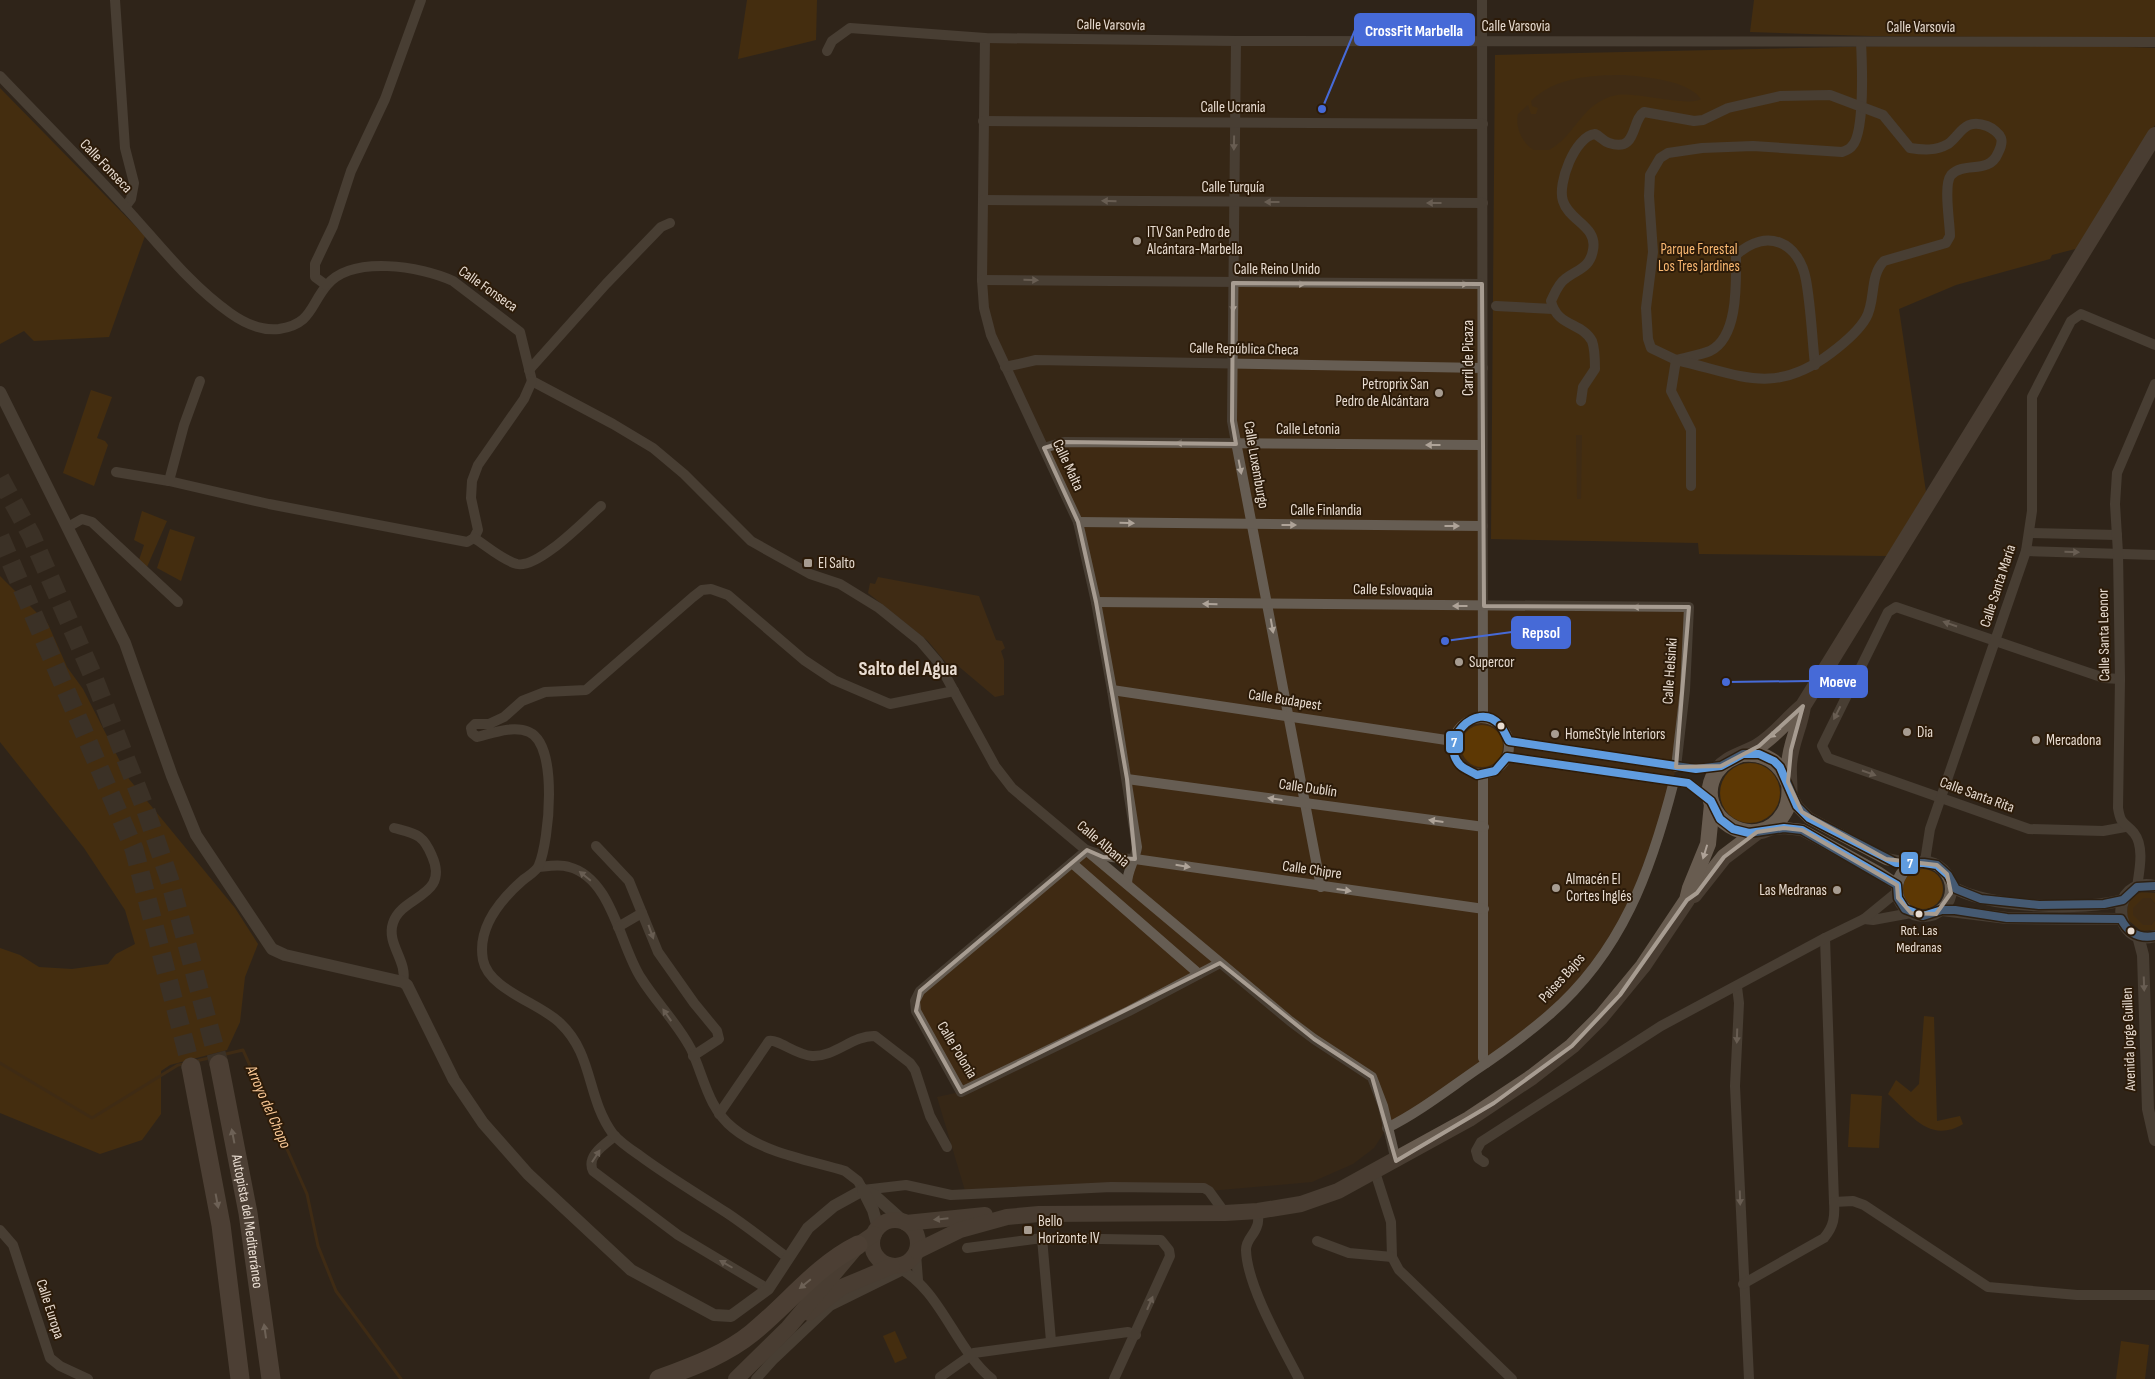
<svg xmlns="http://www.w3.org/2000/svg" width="2155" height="1379" font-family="'Sofia Sans Condensed',sans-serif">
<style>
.built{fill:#3f2a13}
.green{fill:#5d3804}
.water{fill:#52340f}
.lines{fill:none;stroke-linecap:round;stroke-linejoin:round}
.stream{stroke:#52340f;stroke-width:3}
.motorway-tunnel{stroke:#4b4035;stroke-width:19;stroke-dasharray:19 9;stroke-linecap:butt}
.minor{stroke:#665d53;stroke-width:10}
.tertiary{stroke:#665d53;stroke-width:12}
.primary{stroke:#685c50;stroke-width:16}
.motorway{stroke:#6f6155;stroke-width:19}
.bus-1-casing{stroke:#2c1b09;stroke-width:11}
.bus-1{stroke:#609cdf;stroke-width:8}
.oneway{fill:#aea398}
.oneway2{fill:#aea297}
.oneway3{fill:#b8ab9f}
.marked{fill:none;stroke:#a79c91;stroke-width:4;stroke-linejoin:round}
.poi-dot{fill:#a79c91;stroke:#2c1b09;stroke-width:2}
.bus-dot{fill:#e8dcd1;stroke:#2c1b09;stroke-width:2}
.labels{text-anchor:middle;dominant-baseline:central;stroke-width:4;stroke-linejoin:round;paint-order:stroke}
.bus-label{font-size:14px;fill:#e8dcd1;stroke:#2c1b09}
.street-label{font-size:15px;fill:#e8dcd1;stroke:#2c1b09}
.poi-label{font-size:15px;fill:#e8dcd1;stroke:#2c1b09;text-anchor:start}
.park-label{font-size:15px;fill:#fbb972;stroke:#2c1b09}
.water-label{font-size:16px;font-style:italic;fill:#fac895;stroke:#2c1b09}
.district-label{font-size:20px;font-weight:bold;fill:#e8dcd1;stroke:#2c1b09}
.leader{fill:none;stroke:#466ad7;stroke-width:2}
.callout-dot{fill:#466ad7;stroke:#2c1b09;stroke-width:2}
.callout{fill:#466ad7;stroke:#466ad7;stroke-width:2}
.callout-label{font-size:16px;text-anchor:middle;font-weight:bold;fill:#fff}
.line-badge{stroke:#2c1b09;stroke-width:2}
.badge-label{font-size:14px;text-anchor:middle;font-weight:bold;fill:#fff}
</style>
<rect width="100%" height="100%" fill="#2f251a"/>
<polygon class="built" points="985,38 1482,41 1484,606 1689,607 1674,781 1620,928 1550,1015 1387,1128 1374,1148 1353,1164 1312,1182 1209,1191 1204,1188 966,1194 937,1097 960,1092 916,1011 920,991 1087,850 1127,884 1137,847 1078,522 984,308"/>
<g class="green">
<polygon points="747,0 817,0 816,40 738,59"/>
<polygon points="1754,0 2155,0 2155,38 1870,36 1750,32"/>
<polygon points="2019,43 2155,48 2155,125 2079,248 2052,255 2050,259 1956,285 1899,309 1926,492 1887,556 1699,554 1698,543 1491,539 1495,55"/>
<polygon points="0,88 145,236 109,337 34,341 24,331 0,344"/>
<polygon points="91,390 112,397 97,438 105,441 108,445 94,486 63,473"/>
<polygon points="142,511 167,521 147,567 139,560 144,545 134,540"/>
<polygon points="170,529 195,537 181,581 157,568"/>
<polygon points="0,576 48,624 67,667 83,689 129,779 235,908 258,944 245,977 240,1022 227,1050 170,1065 161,1071 161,1114 142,1140 100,1154 0,1113 0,948 20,955 39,967 72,969 108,964 116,954 135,944 125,910 84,848 0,742"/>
<circle cx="1482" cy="746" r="21"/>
<circle cx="1750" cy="793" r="30"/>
<circle cx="1923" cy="889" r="20"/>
<path d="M2141,892L2155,893V904L2150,898L2151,925L2155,920V930L2141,931L2128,920C2126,906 2128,898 2141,892Z"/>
<path d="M1924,1016L1934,1017L1937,1121L1960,1116L1963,1124C1930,1144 1911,1115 1888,1094L1896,1080L1911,1092L1919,1084Z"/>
<polygon points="1851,1094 1882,1096 1879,1148 1848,1147"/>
<polygon points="895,1331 907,1358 895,1363 883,1336"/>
<polygon points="2121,1341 2149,1345 2145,1379 2116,1379"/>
</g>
<g class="water">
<path d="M1624,75C1646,77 1687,80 1701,99C1689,107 1637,92 1617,95C1581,102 1577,135 1549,150H1534C1522,143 1515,127 1518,114L1528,105L1531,114H1536L1538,108L1532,106L1531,101C1555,77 1592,75 1624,75Z"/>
<polygon points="1576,435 1582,435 1581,499 1577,499"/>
<polygon points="878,577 979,596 996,640 1002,641 1005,648 1001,651 1004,660 1004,695 995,697 957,665 951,669 928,641 868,593 870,583 875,584"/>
<polygon points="2143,898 2150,898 2155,904 2155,920 2151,925 2143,925 2133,915 2133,908"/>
</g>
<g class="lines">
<g class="stream">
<polyline points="196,1061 243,1050 307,1194 318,1246 336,1291 401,1379"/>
<polyline points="0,1063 92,1118 178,1065 185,1064"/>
</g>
<g class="motorway-tunnel">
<polyline points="0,478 31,535 93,676 145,808 170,881 219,1064"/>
<polyline points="0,537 134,849 191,1067"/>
</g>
<g class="minor">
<polyline points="115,0 125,148 134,183 131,199 125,207"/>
<polyline points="1482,0 1483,716"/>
<path d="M985,38L982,280L984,308L991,335L1078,522L1096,602L1112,690L1137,847C1135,861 1127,870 1127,884"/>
<polyline points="1236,41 1232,421 1321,887"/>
<polyline points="827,51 832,41 850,28 985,38 1236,41 2155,42"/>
<path d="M0,76C42,120 85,163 126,208C159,244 190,285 230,313C244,323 262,331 279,329C312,324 310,305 327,285C352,255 421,266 453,281L520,332L532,381L613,424L653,448L684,474L751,541L810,574L840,584L879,608L920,641L938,662L995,766L1012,788L1290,1021L1314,1039L1372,1077L1383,1106L1396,1161"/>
<polyline points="983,121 1483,124"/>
<polyline points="983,200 1483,203"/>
<polyline points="982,280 1482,284"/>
<polyline points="326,285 315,277 315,264 333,226 351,171 385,99 421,0"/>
<polyline points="1496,306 1553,309"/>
<path d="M1815,365C1812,337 1811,308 1806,280C1799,242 1767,227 1736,255C1736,281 1739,337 1710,351C1700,355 1687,357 1676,360L1651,348L1648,339L1646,308L1653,252L1649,196L1650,175L1660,158L1668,153L1702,148L1753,146L1842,152C1845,151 1850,149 1852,146C1865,133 1862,62 1861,42"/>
<polyline points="1005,367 1036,360 1483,368"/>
<polyline points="529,370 606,284 661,227 670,223"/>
<path d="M1581,401L1583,387L1595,369C1595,361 1595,349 1592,341C1582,322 1557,327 1551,301C1555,293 1558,284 1565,279C1578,269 1590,268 1593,250C1598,226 1569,221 1563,201C1557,184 1575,136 1595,134C1600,136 1603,141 1609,143C1638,153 1631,120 1644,112L1694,121L1703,120L1728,108L1780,96L1830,95L1883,115L1910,148C1923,150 1936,151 1948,144C1960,136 1964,117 1987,126C1992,128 1999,133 2001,138C2003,144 2000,149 1998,153C1989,175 1964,161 1951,175C1943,185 1950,222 1950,236L1946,243L1884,261C1869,276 1876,301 1866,318C1858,332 1843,344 1831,353C1773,397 1739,374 1676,360L1671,391L1691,430V486"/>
<polyline points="1044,448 1064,442 1482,445"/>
<polyline points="116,472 169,481 269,504 467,542 474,538 478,530 471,498 472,481 478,465 524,399 532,381"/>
<polyline points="169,481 184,425 200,381"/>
<polyline points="1078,522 1483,526"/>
<polyline points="68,527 82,519 92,522 178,602"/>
<polyline points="2029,533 2117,535"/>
<path d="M474,538C487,546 502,560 517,564C538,569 585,520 601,506"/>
<polyline points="2026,551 2155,555"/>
<polyline points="1096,602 1689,607 1685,690 1676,767"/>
<polyline points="2120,679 2104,678 1896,607 1888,612 1822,746 1828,758 2029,829 2103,831 2125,827"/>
<polyline points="1112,690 1453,741"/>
<circle cx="1481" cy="746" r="28"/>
<polyline points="1509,741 1696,769 1721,766"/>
<polyline points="1507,757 1688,783 1711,800"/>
<polyline points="1483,775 1483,1058 1486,1063"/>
<polyline points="1127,779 1484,827"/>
<path d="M394,828C416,834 423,834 432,856C450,897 402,895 393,923C386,944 408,961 403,982"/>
<polyline points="596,846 629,881 642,913"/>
<polyline points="1925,861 1930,829 2026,551 2032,511 2032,397 2071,321 2081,314 2155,345"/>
<polyline points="1072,863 1199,974"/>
<path d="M539,867C549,866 560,864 569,867C612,878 620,946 641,978C656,1002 678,1024 691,1049C704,1077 708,1108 733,1128C763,1153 809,1160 845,1171L858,1181L863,1190L906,1185L951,1195L1111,1187L1204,1188L1209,1191L1225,1213"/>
<path d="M2137,887C2139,872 2145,847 2134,833C2124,821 2121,826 2118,808L2120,679L2118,553L2115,504L2117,473L2155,384"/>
<polyline points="1864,919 1873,920 1911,913"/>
<polyline points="618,927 642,913 658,952 694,1003 717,1031 719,1039 693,1056"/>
<polyline points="1825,938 1834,1202 1853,1201 1864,1205 1988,1287 2077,1295 2155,1295"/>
<path d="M1220,963L1129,1011L961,1092L916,1011L915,1001L920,991L1087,850C1104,857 1118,859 1135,859L1484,909"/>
<polyline points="1737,987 1739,1003 1735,1086 1749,1379"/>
<path d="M719,1114L769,1041C778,1039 796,1055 812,1056C835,1057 853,1035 875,1036L910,1063L915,1070L930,1116L947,1147"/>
<path d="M1387,1128C1419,1112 1447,1090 1476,1070C1501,1053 1526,1035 1549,1015C1622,952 1651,871 1674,781"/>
<path d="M615,1136C604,1145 586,1156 593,1171L678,1235L768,1289"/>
<polyline points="1484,1162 1478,1158 1476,1151 1481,1142 1661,1026 1825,938 1864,919 1897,892"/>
<polyline points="1375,1172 1391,1222 1392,1257 1399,1270 1512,1379"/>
<path d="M1258,1211C1258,1216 1259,1222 1257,1226C1254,1236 1246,1239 1246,1250C1247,1286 1282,1346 1299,1379"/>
<polyline points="0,1230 13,1245 50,1358 60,1366 88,1379"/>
<polyline points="1042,1238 1051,1341"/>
<polyline points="1317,1241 1349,1253 1392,1257"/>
<polyline points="967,1248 1042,1238 1161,1240 1169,1250 1170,1256 1114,1379"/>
<polyline points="916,1254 918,1280"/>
<path d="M788,1258C768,1243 748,1227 727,1213C698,1194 667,1176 639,1155C630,1149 620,1142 613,1134C586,1097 594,1055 560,1023C540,1003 489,990 483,960C477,928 500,900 523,880C528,876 537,871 539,865C549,841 559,745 529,732C513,725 493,733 477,737L472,733L471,728L475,724H489L504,717L522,701L545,692L586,690L693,597L702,590L711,589L728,595L804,660L834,680L890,704L954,691"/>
<path d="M898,1268C940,1288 955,1349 992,1379"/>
<path d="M1743,1284L1824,1238C1834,1226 1835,1217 1834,1202"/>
<polyline points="940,1377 974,1353 1128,1332 1136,1335"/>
<polyline points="756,1379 774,1359 830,1306 903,1270"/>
</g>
<g class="tertiary">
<polyline points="0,392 125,643 172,776 196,835 272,949 285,955 403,982 407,985 454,1080 483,1123 528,1174 631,1270 714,1315 731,1316 768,1289 808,1228 834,1206 863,1190"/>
<polyline points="1789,790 1797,806 1809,818 1886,859 1912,864"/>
<polyline points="1765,830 1784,828 1802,830 1878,872 1897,885"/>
<circle cx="1924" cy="889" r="27"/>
<path d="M1951,886C1984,908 2086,911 2123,900"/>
<path d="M2155,886C2109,876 2111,948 2155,936"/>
<polyline points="1942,910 2007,918 2121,919"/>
<polyline points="2138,936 2143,955 2148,1109 2155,1140"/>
<polyline points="863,1190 874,1195 903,1221"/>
<polyline points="863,1190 873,1210 878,1228"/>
</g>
<g class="primary">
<path d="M1803,706C1800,727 1790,744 1789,765C1788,781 1793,799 1784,813C1757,858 1689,815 1716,772C1726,757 1743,755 1758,746C1775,736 1787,719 1803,706L2155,135"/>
<path d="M1743,754C1764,752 1780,762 1788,782"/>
<polyline points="1694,895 1724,857 1757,832"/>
<circle cx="895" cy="1243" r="23"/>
<polyline points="906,1223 985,1215"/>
<polyline points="917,1251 960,1230 1007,1217 1039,1214 1225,1213 1258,1211 1301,1204 1338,1191 1469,1119 1532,1077 1572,1046 1601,1017 1643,966 1687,900 1690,888 1708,844 1712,804"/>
<polyline points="809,1313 842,1287 892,1266"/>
<polyline points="736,1379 788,1328 858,1245 874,1234"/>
</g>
<g class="motorway">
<path id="s1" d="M219,1064L248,1213L271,1379"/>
<polyline points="191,1067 221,1225 240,1379"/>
<path d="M659,1379C691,1367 725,1355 752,1333C788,1304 816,1266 858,1245"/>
</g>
<defs>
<path id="bus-1" d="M2155,886L2137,887L2123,900L2104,904L2039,905L1981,899L1956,889L1948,875L1937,865L1924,863H1896L1809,818L1797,806L1780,767L1774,761L1759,754H1743L1721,766L1696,769L1509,741C1506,736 1503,728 1499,724C1476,700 1438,741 1460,765C1464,769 1472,772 1477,775L1495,771L1507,757L1688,783L1711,801L1720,819L1733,829L1749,833L1784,828L1802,830L1897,885L1898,898L1905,909L1923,916L1942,910H1955L2007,918L2121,919C2128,933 2139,939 2155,936"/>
</defs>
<use href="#bus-1" class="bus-1-casing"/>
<use href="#bus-1" class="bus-1"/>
</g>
<defs><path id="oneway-solid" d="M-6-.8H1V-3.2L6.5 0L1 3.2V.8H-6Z" transform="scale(1.25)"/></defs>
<g class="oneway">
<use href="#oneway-solid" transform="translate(1234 143) rotate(91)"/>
<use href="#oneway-solid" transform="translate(1109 201) rotate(-179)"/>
<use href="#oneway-solid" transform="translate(1272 202) rotate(-180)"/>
<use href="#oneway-solid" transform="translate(1434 203) rotate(-180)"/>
<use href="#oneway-solid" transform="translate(1031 280) rotate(1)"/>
<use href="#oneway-solid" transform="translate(1298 284)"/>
<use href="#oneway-solid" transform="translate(1461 284)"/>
<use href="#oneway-solid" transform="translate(1233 305) rotate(90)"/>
<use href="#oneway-solid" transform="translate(1183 443) rotate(-179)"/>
<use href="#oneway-solid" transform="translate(1433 445) rotate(-180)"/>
<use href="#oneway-solid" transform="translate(1240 467) rotate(79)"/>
<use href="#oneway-solid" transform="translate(1127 523) rotate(1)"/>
<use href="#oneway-solid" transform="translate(1289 525)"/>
<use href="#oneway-solid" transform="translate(1452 526)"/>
<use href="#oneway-solid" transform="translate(2072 552) rotate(1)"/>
<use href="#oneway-solid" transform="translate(1210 604) rotate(-179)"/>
<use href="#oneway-solid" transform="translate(1460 606) rotate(-180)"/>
<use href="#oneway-solid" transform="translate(1640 607) rotate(-180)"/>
<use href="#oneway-solid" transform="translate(1950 624) rotate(-161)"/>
<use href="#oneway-solid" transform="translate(1272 626) rotate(80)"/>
<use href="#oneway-solid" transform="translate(1837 713) rotate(117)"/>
<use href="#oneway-solid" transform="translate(1869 773) rotate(19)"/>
<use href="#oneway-solid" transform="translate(1275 799) rotate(-172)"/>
<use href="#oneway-solid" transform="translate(1436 821) rotate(-172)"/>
<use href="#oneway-solid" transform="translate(1183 866) rotate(9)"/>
<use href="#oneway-solid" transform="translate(585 876) rotate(-141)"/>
<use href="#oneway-solid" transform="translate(1344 890) rotate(8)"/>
<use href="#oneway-solid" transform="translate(651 932) rotate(70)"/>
<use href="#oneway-solid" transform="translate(2144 984) rotate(88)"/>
<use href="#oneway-solid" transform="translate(667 1015) rotate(-125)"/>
<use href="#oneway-solid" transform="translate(1737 1036) rotate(92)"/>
<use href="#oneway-solid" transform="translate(596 1156) rotate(-57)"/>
<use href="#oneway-solid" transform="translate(1740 1198) rotate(88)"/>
<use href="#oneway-solid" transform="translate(726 1264) rotate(-150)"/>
<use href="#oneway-solid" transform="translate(1150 1303) rotate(-67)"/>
</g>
<g class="oneway2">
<use href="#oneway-solid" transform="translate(1775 733) rotate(141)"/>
<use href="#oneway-solid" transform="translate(1705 852) rotate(107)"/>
<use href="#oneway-solid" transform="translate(941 1219) rotate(174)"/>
</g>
<g class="oneway3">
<use href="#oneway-solid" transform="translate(233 1136) rotate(-101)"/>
<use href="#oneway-solid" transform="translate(217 1201) rotate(79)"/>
<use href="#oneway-solid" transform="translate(805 1284) rotate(141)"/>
<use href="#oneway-solid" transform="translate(265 1331) rotate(-98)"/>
</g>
<path d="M0 0H2155V1379H0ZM1233,283L1482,284L1484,606L1689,607L1676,767L1721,766L1759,746L1803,706L1791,750L1788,782L1802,812L1886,859L1937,865L1947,874L1951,893L1936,914L1911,913L1898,898L1897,885L1802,830L1784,828L1757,832L1724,857L1697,893L1687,900L1620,995L1572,1046L1494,1103L1396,1161L1372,1077L1314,1039L1220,963L961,1092L916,1011L920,991L1087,850L1103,857L1135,859L1127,779L1096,602L1078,522L1044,448L1064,442L1236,444L1232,421Z" fill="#2f251a" fill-opacity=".55" fill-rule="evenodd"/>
<path class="marked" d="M1233,283L1482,284L1484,606L1689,607L1676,767L1721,766L1759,746L1803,706L1791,750L1788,782L1802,812L1886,859L1937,865L1947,874L1951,893L1936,914L1911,913L1898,898L1897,885L1802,830L1784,828L1757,832L1724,857L1697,893L1687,900L1620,995L1572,1046L1494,1103L1396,1161L1372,1077L1314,1039L1220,963L961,1092L916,1011L920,991L1087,850L1103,857L1135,859L1127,779L1096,602L1078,522L1044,448L1064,442L1236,444L1232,421Z"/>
<g class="poi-dot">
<circle cx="1137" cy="241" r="5"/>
<circle cx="1439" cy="393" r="5"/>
<rect x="803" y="558" width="10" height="10" rx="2.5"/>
<circle cx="1459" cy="662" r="5"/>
<circle cx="1907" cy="732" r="5"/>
<circle cx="1555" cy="734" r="5"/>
<circle cx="2036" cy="740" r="5"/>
<circle cx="1556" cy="888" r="5"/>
<circle cx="1837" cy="890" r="5"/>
<rect x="1023" y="1225" width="10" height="10" rx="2.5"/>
</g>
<g class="bus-dot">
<circle cx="1501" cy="726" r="4.5"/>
<circle cx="1919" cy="914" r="4.5"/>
<circle cx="2131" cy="931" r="4.5"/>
</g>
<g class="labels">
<g class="bus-label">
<text x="1919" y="930">Rot. Las<tspan x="1919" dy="17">Medranas</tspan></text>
</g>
<g class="street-label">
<text transform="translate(1111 25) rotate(1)">Calle Varsovia</text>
<text x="1516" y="26">Calle Varsovia</text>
<text x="1921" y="27">Calle Varsovia</text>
<text x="1233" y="107">Calle Ucrania</text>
<text transform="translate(106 166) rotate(46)">Calle Fonseca</text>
<text x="1233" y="187">Calle Turquía</text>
<text x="1277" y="269">Calle Reino Unido</text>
<text transform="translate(488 289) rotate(35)">Calle Fonseca</text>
<text transform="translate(1244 349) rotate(1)">Calle República Checa</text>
<text transform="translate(1468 358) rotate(-90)">Carril de Picaza</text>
<text x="1308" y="429">Calle Letonia</text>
<text transform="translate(1068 465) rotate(65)">Calle Malta</text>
<text transform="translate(1256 465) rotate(80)">Calle Luxemburgo</text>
<text x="1326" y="510">Calle Finlandia</text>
<text transform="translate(1998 586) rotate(-72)">Calle Santa María</text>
<text transform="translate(1393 590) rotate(1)">Calle Eslovaquia</text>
<text transform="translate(2104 635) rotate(-91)">Calle Santa Leonor</text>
<text transform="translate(1670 671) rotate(-86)">Calle Helsinki</text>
<text transform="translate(1285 700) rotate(9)">Calle Budapest</text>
<text transform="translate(1308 788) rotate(8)">Calle Dublín</text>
<text transform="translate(1977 795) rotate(20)">Calle Santa Rita</text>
<text transform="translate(1103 844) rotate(40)">Calle Albania</text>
<text transform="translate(1312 870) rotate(8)">Calle Chipre</text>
<text transform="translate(1562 978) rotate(-48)">Paises Bajos</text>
<text transform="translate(2129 1039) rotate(-92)">Avenida Jorge Guillen</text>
<text transform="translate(957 1050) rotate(59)">Calle Polonia</text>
<text stroke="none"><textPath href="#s1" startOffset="160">Autopista del Mediterráneo</textPath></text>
<text transform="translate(50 1309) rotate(72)">Calle Europa</text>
</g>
<g class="poi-label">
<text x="1147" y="232">ITV San Pedro de<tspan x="1147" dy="17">Alcántara-Marbella</tspan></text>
<text x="1429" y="384" text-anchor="end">Petroprix San<tspan x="1429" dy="17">Pedro de Alcántara</tspan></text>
<text x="818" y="563">El Salto</text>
<text x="1469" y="662">Supercor</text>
<text x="1917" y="732">Dia</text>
<text x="1565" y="734">HomeStyle Interiors</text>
<text x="2046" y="740">Mercadona</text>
<text x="1566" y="879">Almacén El<tspan x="1566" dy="17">Cortes Inglés</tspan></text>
<text x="1827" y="890" text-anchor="end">Las Medranas</text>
<text x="1038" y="1221">Bello<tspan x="1038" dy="17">Horizonte IV</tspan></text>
</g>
<g class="park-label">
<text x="1699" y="249">Parque Forestal<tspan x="1699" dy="17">Los Tres Jardines</tspan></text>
</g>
<g class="water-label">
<text transform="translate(268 1107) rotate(66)">Arroyo del Chopo</text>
</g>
<g class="district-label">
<text x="908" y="669">Salto del Agua</text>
</g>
</g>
<path class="leader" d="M1322 109L1355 30M1445 641L1512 632M1726 682L1810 681"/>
<g class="callout-dot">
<circle cx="1322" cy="109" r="5"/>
<circle cx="1445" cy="641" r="5"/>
<circle cx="1726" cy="682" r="5"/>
</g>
<g class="callout">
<rect x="1355" y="14" width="119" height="31" rx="5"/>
<rect x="1512" y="617" width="58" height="31" rx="5"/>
<rect x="1810" y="666" width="57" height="31" rx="5"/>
</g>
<g class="callout-label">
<text x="1414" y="36">CrossFit Marbella</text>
<text x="1541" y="638">Repsol</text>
<text x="1838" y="687">Moeve</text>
</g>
<g class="line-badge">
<rect x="1445" y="730" width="19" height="24" rx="5" fill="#609cdf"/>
<rect x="1900" y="851" width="19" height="24" rx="5" fill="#609cdf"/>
</g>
<g class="badge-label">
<text x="1454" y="747">7</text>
<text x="1910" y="868">7</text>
</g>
</svg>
